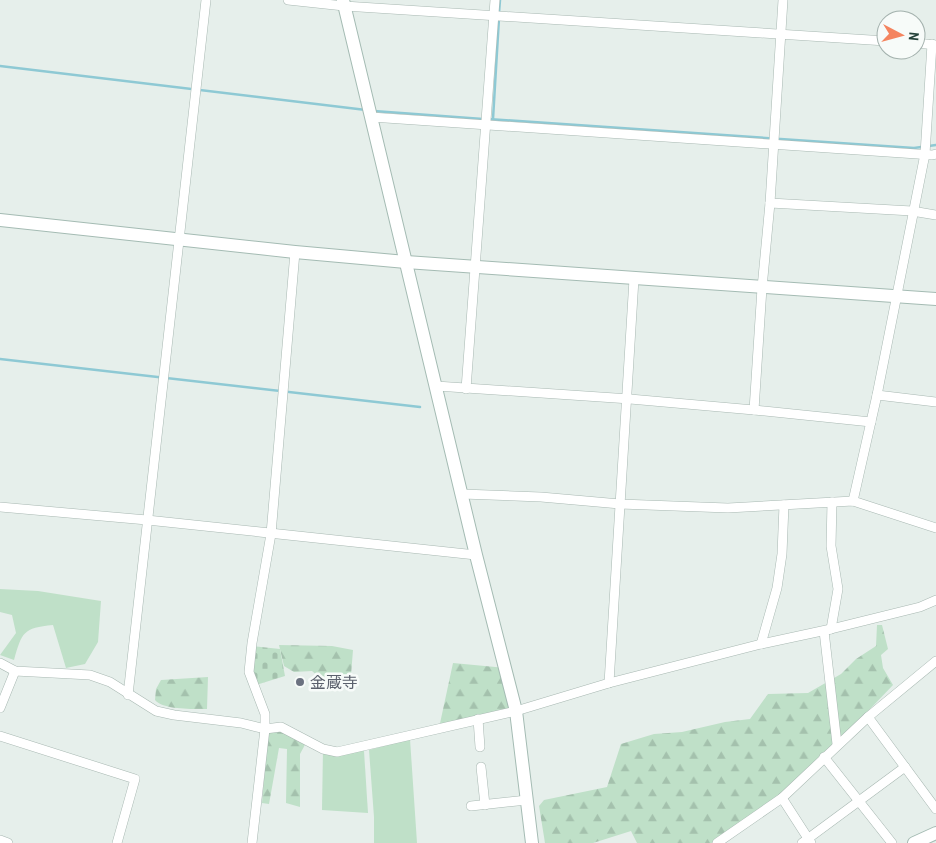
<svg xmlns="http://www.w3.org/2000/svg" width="936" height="843" font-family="'Archivo Narrow','Noto Sans JP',sans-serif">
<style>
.grass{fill:#bfe0c8}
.forest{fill:url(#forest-firs)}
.cemetery{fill:url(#cemetery-stones)}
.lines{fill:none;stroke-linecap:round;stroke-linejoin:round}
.stream{stroke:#8ec9d4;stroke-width:2.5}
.street-casing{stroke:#a8b8b2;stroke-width:10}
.secondary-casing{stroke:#a4bbb3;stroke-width:14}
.street{stroke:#fff;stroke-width:9}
.secondary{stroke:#fff;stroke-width:12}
.worship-dot{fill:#6b7280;stroke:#f7fbf9;stroke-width:2}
.labels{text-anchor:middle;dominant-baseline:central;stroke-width:5;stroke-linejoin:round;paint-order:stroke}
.worship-label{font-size:16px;fill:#5b616d;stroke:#f7fbf9;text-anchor:start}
</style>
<defs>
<pattern id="forest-firs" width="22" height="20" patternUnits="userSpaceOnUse" patternTransform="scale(1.25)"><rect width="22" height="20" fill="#bfe0c8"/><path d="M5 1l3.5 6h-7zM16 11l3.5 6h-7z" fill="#a4c1ad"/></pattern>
<pattern id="cemetery-stones" width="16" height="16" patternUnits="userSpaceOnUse" patternTransform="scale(1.25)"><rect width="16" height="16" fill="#bfe0c8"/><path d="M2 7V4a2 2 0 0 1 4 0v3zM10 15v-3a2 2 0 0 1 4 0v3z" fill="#a4c1ad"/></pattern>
</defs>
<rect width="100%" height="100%" fill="#e6efeb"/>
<g class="grass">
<path d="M0,589L38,591L101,601L98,642L85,664L66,668L53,625C23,628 22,632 14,660L0,655L16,633L12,615L0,612Z"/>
<polygon points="410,739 417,843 374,843 374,817 369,750"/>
<polygon points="362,746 364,751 368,813 322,810 323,749"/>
</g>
<g class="forest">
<polygon points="877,625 882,625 888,649 881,655 883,668 893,685 824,757 782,798 717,843 637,843 631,831 593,843 545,843 539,806 544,800 607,787 621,744 654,734 682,732 725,722 750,719 768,694 808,693 841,674 856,659 876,646"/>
<polygon points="279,645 332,646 353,650 351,675 320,678 312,671 294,672 284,666"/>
<polygon points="453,663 506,668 516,711 439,728"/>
<path d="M208,677L207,709C194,709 163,710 155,700L156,689L161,680Z"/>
<polygon points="281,727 307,741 300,754 300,807 286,803 287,749 279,748 269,804 262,803 268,732"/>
</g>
<polygon class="cemetery" points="252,646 280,649 285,676 256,685 249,672"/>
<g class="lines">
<g class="stream">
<polyline points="499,13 500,0"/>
<polyline points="0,66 366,110"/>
<polyline points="374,111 483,119"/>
<polyline points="488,119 914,148 936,145"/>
<polyline points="493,119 499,18"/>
<polyline points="0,359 420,407"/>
</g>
<defs>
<g id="street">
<polyline points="288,0 344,6 886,41"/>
<polyline points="916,43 936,45"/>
<polyline points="371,117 932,155 936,154"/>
<polyline points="770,203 912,211 936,215"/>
<polyline points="436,386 630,399 754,410 871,422"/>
<polyline points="466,389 495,0"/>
<polyline points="877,395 936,402"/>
<polyline points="754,410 762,288 770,203 783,0"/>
<polyline points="462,494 541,497 620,504 728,508 853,501 936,528"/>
<polyline points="853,501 877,395 925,154 932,44"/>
<polyline points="0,507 147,520 476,555"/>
<polyline points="831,629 838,589 831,546 832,502"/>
<polyline points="824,631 837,744"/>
<polyline points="761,644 777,588 782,554 784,505"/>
<polyline points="0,663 15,671 90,675 110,682 156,711 174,715 241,723 265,729 281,727 323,749 337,752 516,711 609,683 761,644 831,629 920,607 936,600"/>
<polyline points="609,683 634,279"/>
<polyline points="128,695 206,0"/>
<polyline points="0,708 15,671"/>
<polyline points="868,717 936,809"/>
<polyline points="478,719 480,747"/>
<polyline points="0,736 135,779 117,843"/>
<polyline points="824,757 892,843"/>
<polyline points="481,767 485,805"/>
<polyline points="782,798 811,843"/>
<polyline points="471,806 527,800"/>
<polyline points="0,840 8,843"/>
<polyline points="252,843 265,729 265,714 249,672 252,643 271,534 295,252"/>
<polyline points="717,843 782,798 868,717 936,661"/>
<polyline points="802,843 905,767"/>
</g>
<g id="secondary">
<polyline points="343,0 476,555 516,711 532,843"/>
<polyline points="0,220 295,252 406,262 936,299"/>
<polyline points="914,843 936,833"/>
</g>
</defs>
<use href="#street" class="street-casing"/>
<use href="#secondary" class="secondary-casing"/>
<use href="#street" class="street"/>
<use href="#secondary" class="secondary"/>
</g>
<circle class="worship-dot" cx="300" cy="682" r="5"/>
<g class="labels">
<g class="worship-label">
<text x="310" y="682">金蔵寺</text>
</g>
</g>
<g transform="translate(901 35) rotate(96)"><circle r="24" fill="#f7fbf9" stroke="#a3b1ad"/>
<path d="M0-4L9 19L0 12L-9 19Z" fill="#f4845f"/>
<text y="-8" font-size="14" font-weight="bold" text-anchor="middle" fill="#24423a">N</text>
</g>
</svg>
